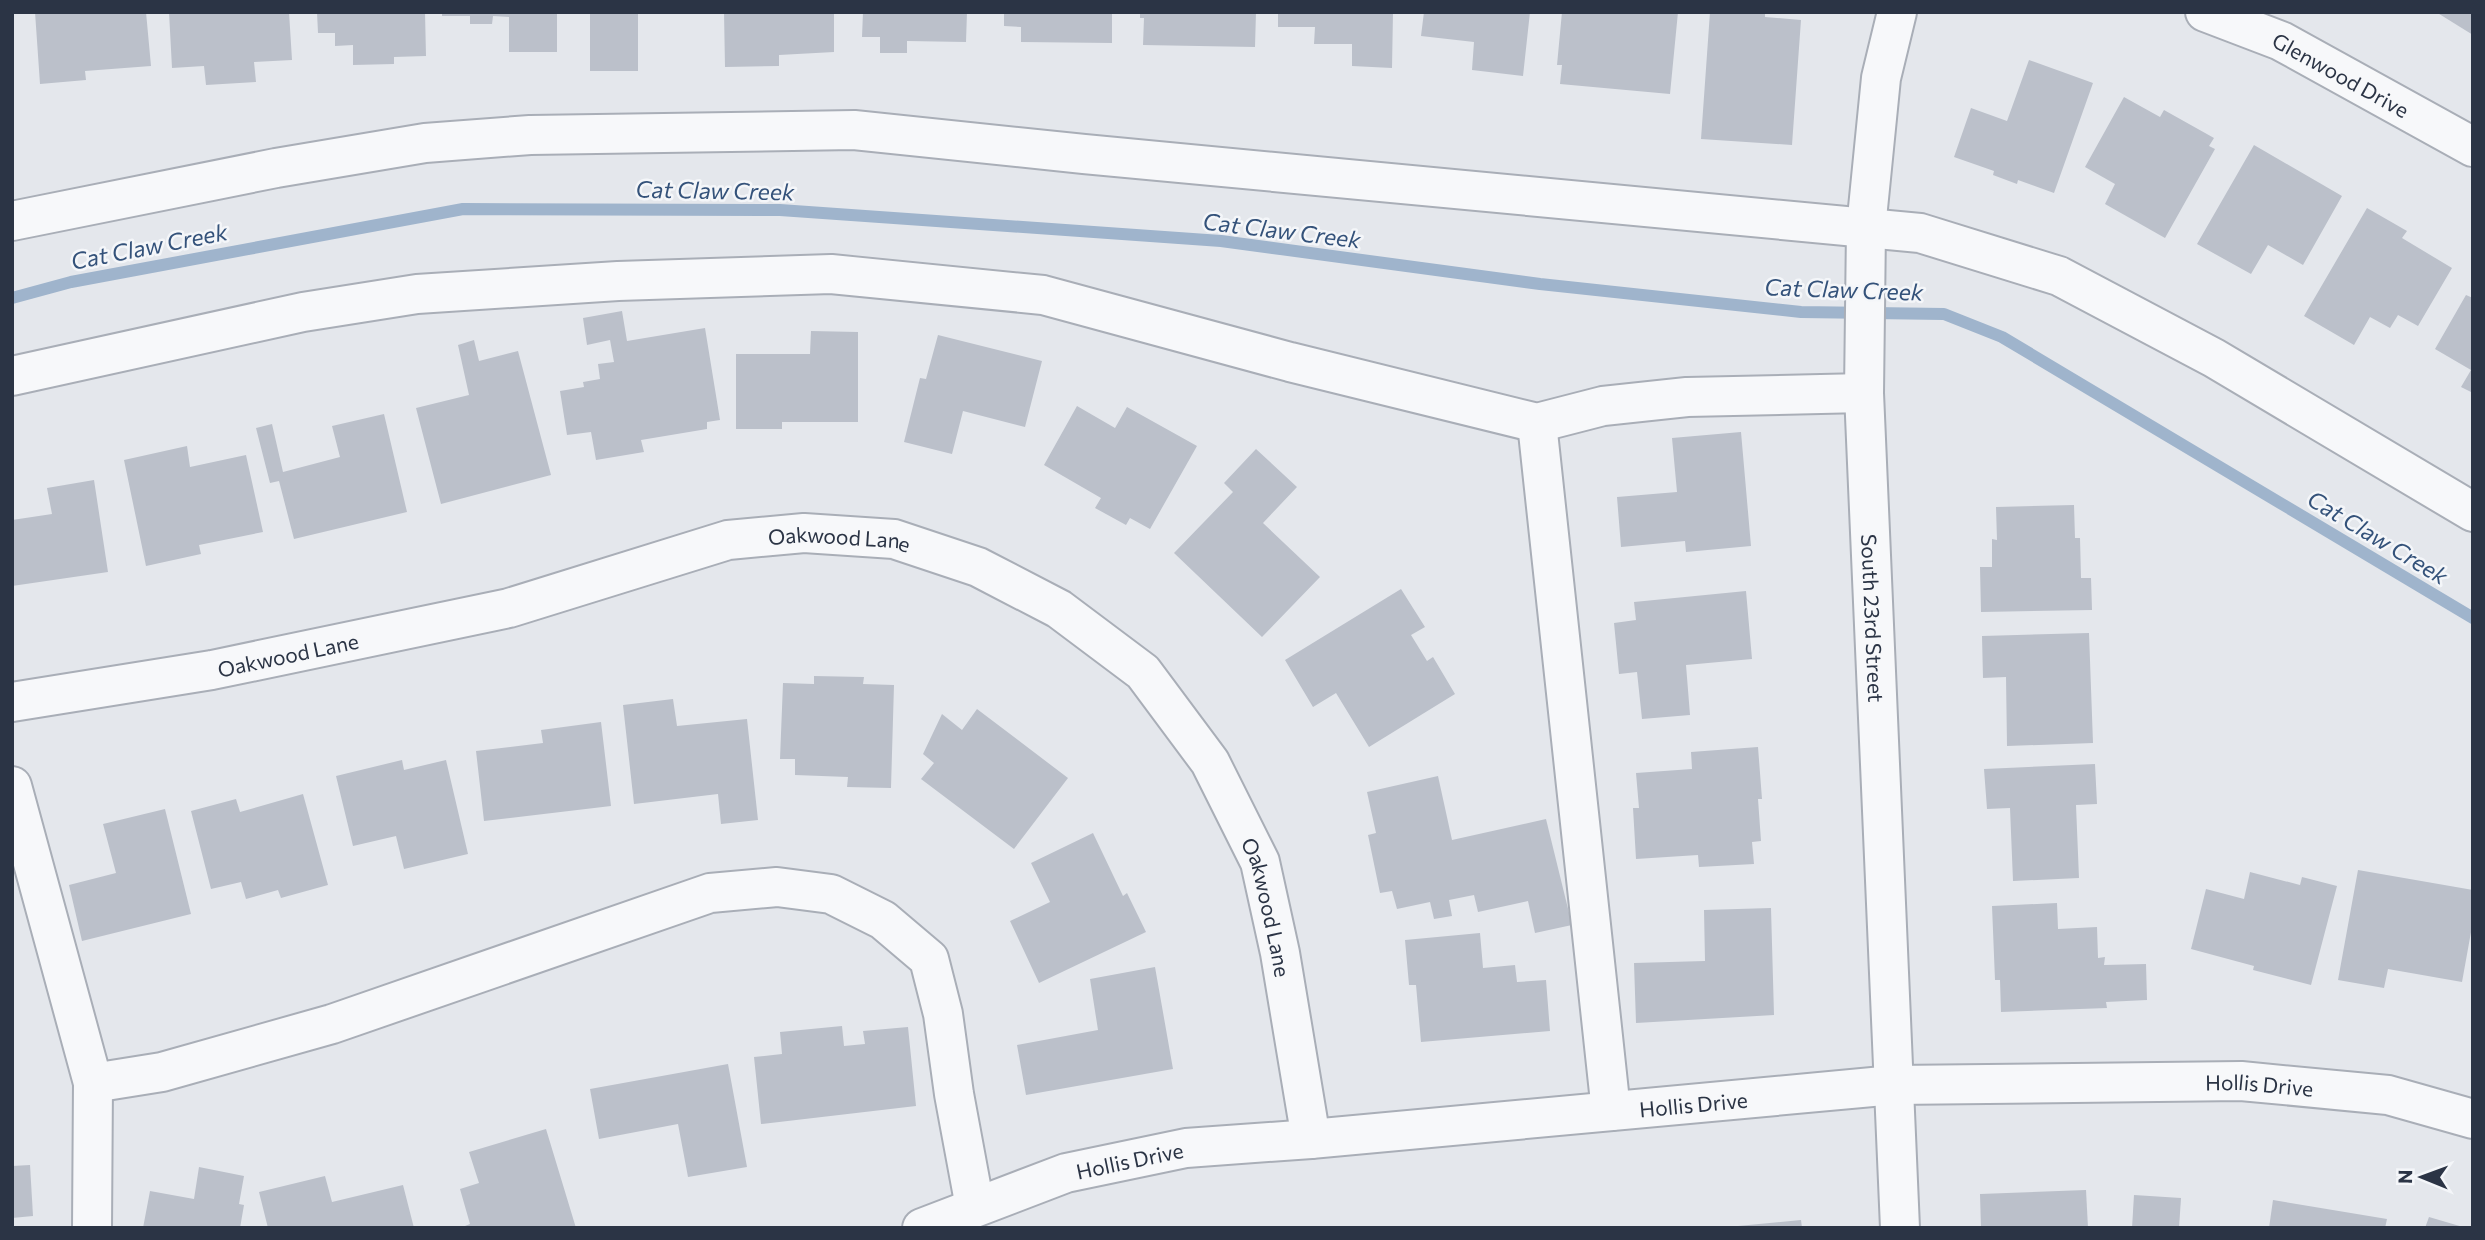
<svg xmlns="http://www.w3.org/2000/svg" width="2485" height="1240" font-family="Commissioner,sans-serif">
<style>
.lines{fill:none;stroke-linecap:round;stroke-linejoin:round}
.stream{stroke:#9fb4cc;stroke-width:12}
.building{fill:#bbc0ca}
.minor-casing{stroke:#a9aeb7;stroke-width:42}
.minor{stroke:#f7f8fa;stroke-width:38}
.labels{text-anchor:middle;dominant-baseline:central;stroke-width:5;stroke-linejoin:round;paint-order:stroke}
.street-label{font-size:21px;fill:#2b3445;stroke:#f4f6f9}
.water-label{font-size:23px;font-style:italic;fill:#34527a;stroke:#f4f6f9}
</style>
<rect width="100%" height="100%" fill="#e4e7ec"/>
<g class="lines">
<polyline class="stream" points="12,298 71,282 463,209 780,210 1221,241 1540,284 1801,312 1944,314 2002,337 2473,618"/>
</g>
<g class="building">
<polygon points="35,12 146,12 151,66 85,71 86,80 40,84"/>
<polygon points="169,12 289,12 292,60 254,62 256,82 206,85 204,66 172,68"/>
<polygon points="317,12 425,12 426,56 394,57 394,64 353,65 353,45 335,46 335,33 318,33"/>
<polygon points="442,12 557,12 557,52 509,52 509,17 493,16 492,24 470,24 470,16 442,16"/>
<rect x="590" y="12" width="48" height="59"/>
<polygon points="724,12 834,12 834,52 779,55 779,66 725,67"/>
<polygon points="863,12 967,12 966,42 907,41 907,53 880,53 880,37 862,37"/>
<polygon points="1004,12 1112,12 1112,43 1021,42 1021,27 1004,26"/>
<polygon points="1140,12 1256,12 1255,47 1143,45 1144,18 1140,18"/>
<polygon points="1278,12 1393,12 1392,68 1352,66 1352,44 1314,44 1315,27 1278,27"/>
<polygon points="1424,12 1530,12 1523,76 1472,70 1474,42 1421,36"/>
<polygon points="1562,12 1678,12 1670,94 1560,84 1562,65 1557,65"/>
<polygon points="1710,12 1765,12 1765,17 1801,20 1792,145 1701,139"/>
<polygon points="2436,12 2473,12 2473,35"/>
<polygon points="2029,60 2093,83 2054,193 2018,180 2017,184 1993,175 1994,171 1954,157 1971,108 2007,121"/>
<polygon points="2124,97 2160,117 2164,110 2214,138 2209,146 2215,149 2165,238 2105,204 2115,184 2085,167"/>
<polygon points="2254,145 2342,196 2303,265 2268,245 2251,274 2197,244"/>
<polygon points="2367,208 2407,231 2402,238 2452,268 2418,326 2398,315 2390,328 2370,317 2354,345 2304,316"/>
<polygon points="2466,295 2473,298 2473,393 2461,387 2471,370 2435,349"/>
<polygon points="622,311 627,341 705,328 720,420 707,422 707,429 641,440 644,452 596,460 591,432 567,435 560,391 584,387 583,382 600,379 598,364 614,362 610,340 587,345 583,318"/>
<polygon points="811,331 858,332 858,422 782,422 782,429 736,429 736,354 810,354"/>
<polygon points="938,335 1042,361 1025,427 963,411 952,454 904,442 920,378 926,379"/>
<polygon points="474,340 479,361 518,351 551,475 441,504 416,408 469,395 458,345"/>
<polygon points="1077,406 1115,428 1127,407 1197,446 1150,529 1130,518 1126,525 1095,508 1101,498 1044,465"/>
<polygon points="384,414 407,512 294,539 279,481 270,483 256,428 272,424 283,472 340,457 332,426"/>
<polygon points="1741,432 1751,546 1686,552 1685,541 1621,547 1617,497 1677,492 1672,438"/>
<polygon points="187,446 190,467 246,455 263,532 199,545 201,554 146,566 124,460"/>
<polygon points="1256,449 1297,487 1263,523 1320,577 1262,637 1174,553 1233,492 1224,483"/>
<polygon points="94,480 108,572 12,586 12,520 52,514 47,488"/>
<polygon points="2074,505 2075,538 2080,538 2081,578 2091,578 2092,610 1981,612 1980,567 1992,567 1992,539 1997,540 1996,507"/>
<polygon points="1401,589 1425,627 1411,635 1427,661 1433,657 1455,694 1369,747 1336,693 1313,707 1285,660"/>
<polygon points="1746,591 1752,659 1686,665 1690,715 1642,719 1637,672 1619,674 1614,623 1636,620 1634,602"/>
<polygon points="2089,633 2093,743 2007,746 2006,677 1983,678 1982,636"/>
<polygon points="814,676 864,677 863,684 894,685 891,788 847,787 848,777 795,775 795,759 780,759 783,683 814,684"/>
<polygon points="673,699 677,726 747,719 758,820 721,824 718,794 634,804 623,705"/>
<polygon points="977,709 1068,778 1014,849 921,779 934,763 923,754 942,714 962,730"/>
<polygon points="601,722 611,806 484,821 476,751 543,743 541,730"/>
<polygon points="1758,747 1762,799 1758,799 1761,841 1752,842 1754,864 1699,867 1698,855 1636,859 1633,808 1639,808 1636,773 1692,769 1691,752"/>
<polygon points="402,760 404,770 446,760 468,854 404,869 396,836 353,846 336,776"/>
<polygon points="2095,764 2097,804 2076,805 2079,878 2013,881 2010,808 1987,809 1984,769"/>
<polygon points="1438,776 1452,840 1546,819 1572,925 1535,933 1528,901 1478,912 1474,895 1449,900 1452,916 1434,919 1430,902 1397,909 1392,891 1380,893 1368,835 1376,833 1367,792"/>
<polygon points="303,794 328,885 281,898 278,890 246,899 241,882 211,889 191,811 236,799 240,812"/>
<polygon points="165,809 191,914 82,941 69,885 116,873 103,824"/>
<polygon points="1093,833 1123,896 1127,893 1146,932 1039,983 1010,921 1050,902 1031,863"/>
<polygon points="2358,870 2473,890 2473,921 2462,982 2388,969 2384,988 2338,980"/>
<polygon points="2250,872 2300,885 2302,877 2337,886 2311,985 2253,970 2254,966 2191,949 2206,889 2244,899"/>
<polygon points="2057,903 2058,929 2097,927 2098,958 2105,957 2104,965 2146,964 2147,1000 2106,1002 2107,1008 2001,1012 2000,980 1995,980 1992,906"/>
<polygon points="1771,908 1774,1015 1636,1023 1634,963 1705,961 1704,910"/>
<polygon points="1480,933 1483,968 1515,965 1517,982 1546,980 1550,1031 1421,1042 1416,985 1409,985 1405,940"/>
<polygon points="1155,967 1173,1069 1026,1095 1017,1045 1098,1030 1090,979"/>
<polygon points="842,1026 844,1046 865,1044 863,1031 908,1027 916,1106 761,1124 754,1057 782,1054 780,1032"/>
<polygon points="728,1064 747,1167 688,1177 678,1124 599,1139 590,1089"/>
<polygon points="546,1129 576,1228 460,1228 470,1224 460,1189 479,1183 469,1152"/>
<polygon points="30,1165 33,1216 12,1218 12,1166"/>
<polygon points="199,1167 244,1176 239,1204 244,1205 240,1228 143,1228 150,1191 194,1199"/>
<polygon points="325,1176 332,1202 403,1185 414,1228 268,1228 259,1192"/>
<polygon points="2086,1190 2088,1228 1981,1228 1980,1194"/>
<polygon points="2134,1195 2181,1198 2179,1228 2132,1228"/>
<polygon points="2273,1200 2387,1219 2385,1228 2269,1228"/>
<polygon points="2429,1217 2463,1227 2463,1228 2425,1228"/>
<polygon points="1801,1220 1802,1228 1738,1228 1738,1226"/>
</g>
<g class="lines">
<defs>
<g id="minor">
<path id="s1" d="M1897,12L1881,78L1866,228L1864,393L1900,1228"/>
<path id="s2" d="M2205,12L2281,41L2473,147"/>
<polyline points="12,221 276,168 425,143 530,135 854,130 1084,154 1920,233 2059,276 2214,358 2473,512"/>
<polyline points="12,376 303,312 417,294 618,281 831,274 1043,295 1290,362 1537,423 1603,406 1687,397 1864,393"/>
<polyline points="1537,423 1611,1111"/>
<path id="s3" d="M12,702L212,670L509,608L728,540L804,533L894,539L978,567L1059,609L1143,672L1210,762L1260,862L1280,953L1311,1139"/>
<polyline points="12,786 93,1083 92,1228"/>
<polyline points="93,1083 162,1072 332,1024 710,893 777,887 831,894 883,920 929,959 943,1014 954,1094 975,1207"/>
<path id="s4" d="M922,1228L1066,1173L1186,1148L1311,1139L1894,1085L2241,1081L2388,1095L2473,1119"/>
</g>
</defs>
<use href="#minor" class="minor-casing"/>
<use href="#minor" class="minor"/>
</g>
<g class="labels">
<g class="street-label">
<text stroke="none"><textPath href="#s2" startOffset="150">Glenwood Drive</textPath></text>
<text stroke="none"><textPath href="#s3" startOffset="847">Oakwood Lane</textPath></text>
<text stroke="none"><textPath href="#s1" startOffset="609">South 23rd Street</textPath></text>
<text stroke="none"><textPath href="#s3" startOffset="280">Oakwood Lane</textPath></text>
<text stroke="none"><textPath href="#s3" startOffset="1456">Oakwood Lane</textPath></text>
<text stroke="none"><textPath href="#s4" startOffset="1353">Hollis Drive</textPath></text>
<text stroke="none"><textPath href="#s4" startOffset="786">Hollis Drive</textPath></text>
<text stroke="none"><textPath href="#s4" startOffset="219">Hollis Drive</textPath></text>
</g>
<g class="water-label">
<text transform="translate(715 190) rotate(1)">Cat Claw Creek</text>
<text transform="translate(1282 230) rotate(7)">Cat Claw Creek</text>
<text transform="translate(149 246) rotate(-11)">Cat Claw Creek</text>
<text transform="translate(1844 289) rotate(2)">Cat Claw Creek</text>
<text transform="translate(2378 537) rotate(31)">Cat Claw Creek</text>
</g>
</g>
<rect width="2485" height="1240" fill="none" stroke="#2b3445" stroke-width="28"/>
<g transform="translate(2422 1177) rotate(271)" stroke="#f4f6f9" stroke-width="5" paint-order="stroke">
<path d="M0-5L12 26L0 18L-12 26Z" fill="#2b3445"/>
<text y="-10" font-size="19" font-weight="bold" text-anchor="middle" fill="#2b3445">N</text>
</g>
</svg>
